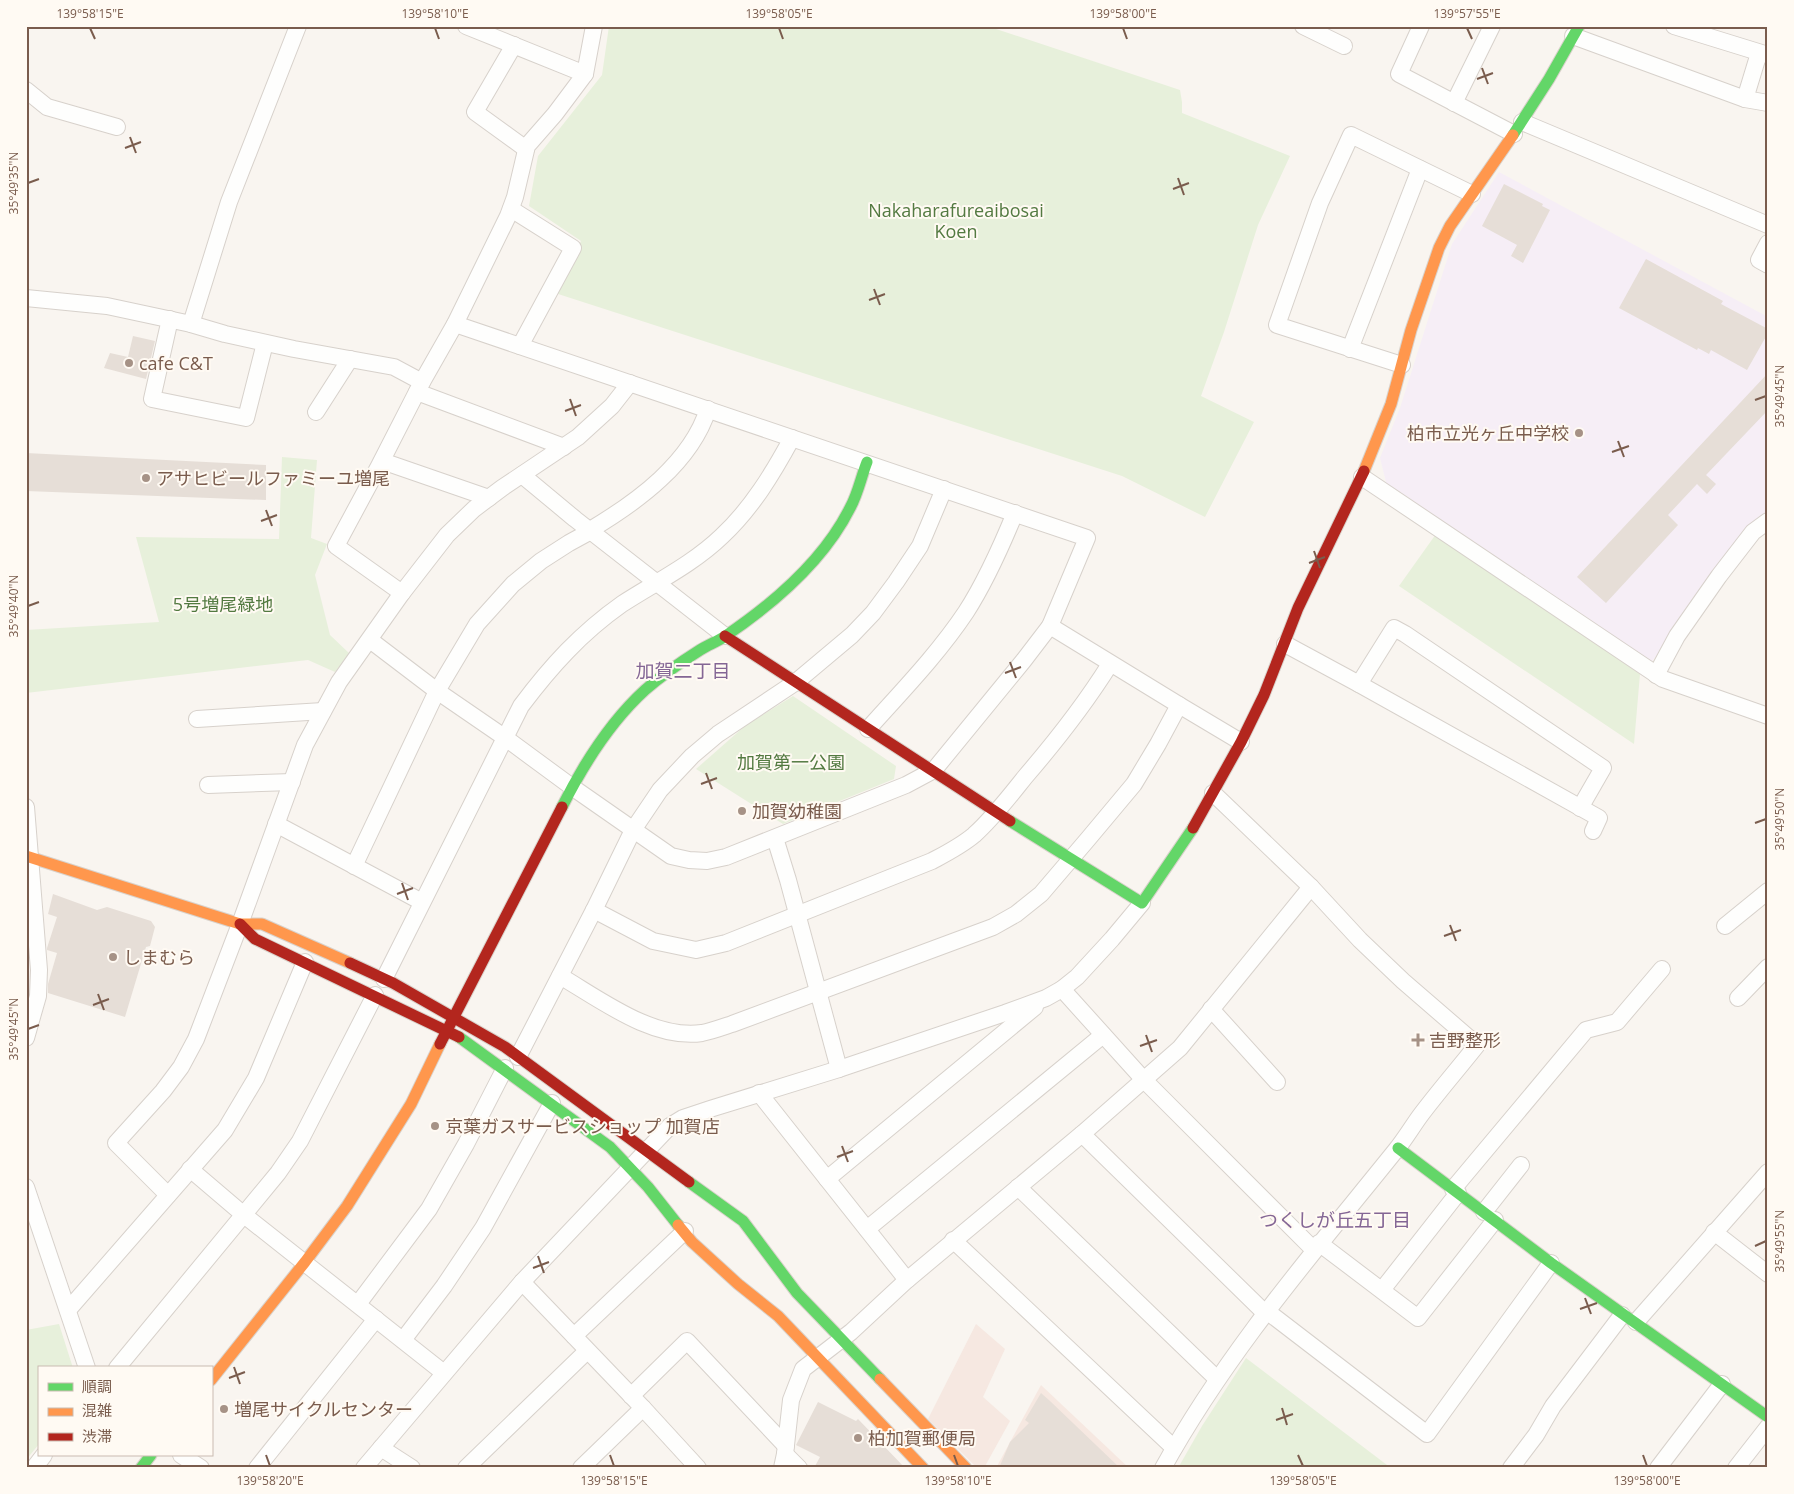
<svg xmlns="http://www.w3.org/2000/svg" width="1794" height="1494" font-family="'Open Sans','Noto Sans JP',sans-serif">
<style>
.commercial{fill:#f6e8e1}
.education{fill:#f6eef6}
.green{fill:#e7f0db}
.building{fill:#e6ded7}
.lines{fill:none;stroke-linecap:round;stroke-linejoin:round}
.street-casing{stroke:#d7d1cb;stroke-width:18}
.fast-casing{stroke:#d9d2cb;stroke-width:13}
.slow-casing{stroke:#d9d2cb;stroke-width:13}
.jam-casing{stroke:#d9d2cb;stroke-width:13}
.street{stroke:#fefefd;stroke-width:16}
.fast{stroke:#63d668;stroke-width:11}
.slow{stroke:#ff974d;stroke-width:11}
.jam{stroke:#b3261e;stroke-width:11}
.ticks{fill:none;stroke:#7a5c4d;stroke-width:2}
.poi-dot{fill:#a69286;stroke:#fffaf3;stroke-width:2}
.labels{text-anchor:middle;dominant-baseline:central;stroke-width:4;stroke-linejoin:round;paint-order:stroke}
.park-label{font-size:18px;fill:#537a41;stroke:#fffaf3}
.poi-label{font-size:18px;fill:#7a5c4d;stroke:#fffaf3;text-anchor:start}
.neighbourhood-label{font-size:19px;fill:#846695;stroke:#fffaf3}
.neatline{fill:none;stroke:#7a5c4d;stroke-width:2}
.ticks-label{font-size:12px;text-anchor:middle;fill:#7a5c4d}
</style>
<rect width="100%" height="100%" fill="#f9f5f0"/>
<g class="commercial">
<polygon points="976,1324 1005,1349 983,1397 1010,1421 984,1468 977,1468 928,1419"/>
<polygon points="1041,1385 1129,1468 996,1468"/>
</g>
<polygon class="education" points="1499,172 1768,317 1768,516 1731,548 1651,663 1387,486 1380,458 1400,408 1452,244"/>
<g class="green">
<polygon points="609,26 987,26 1180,90 1182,102 1182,113 1290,156 1258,225 1224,332 1201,396 1254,422 1205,517 1122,476 555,293 581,241 529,206 538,156 602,75"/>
<polygon points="282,457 317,460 311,538 327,544 315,575 330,635 350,654 335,672 308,660 26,693 26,630 159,622 136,537 279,539"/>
<polygon points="1436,534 1640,674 1634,744 1399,586"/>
<polygon points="793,696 896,766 894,779 783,824 696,769 746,725"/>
<polygon points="59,1324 73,1368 39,1368 39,1444 26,1460 26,1330"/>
<polygon points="1246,1358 1391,1468 1178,1468 1202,1426"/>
</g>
<g class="building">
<polygon points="1504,184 1543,204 1542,206 1550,210 1523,263 1511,256 1517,245 1482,226"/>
<polygon points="1646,259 1723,301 1721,304 1768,329 1768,333 1747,370 1711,350 1709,354 1698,348 1697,350 1619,308"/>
<polygon points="133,336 155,341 146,379 104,368 110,353 128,357"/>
<polygon points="1768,373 1768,410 1706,475 1716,484 1707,494 1697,484 1668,515 1678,525 1606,603 1577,577"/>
<polygon points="26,453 266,465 266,500 26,491"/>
<polygon points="53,894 97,910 107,907 151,921 155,927 150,946 146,947 125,1017 48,993 48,984 57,953 47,950 47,948 57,917 48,914"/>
<polygon points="1041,1393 1050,1401 1120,1468 999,1468 1010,1442 1029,1423 1025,1420"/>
<polygon points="818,1402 856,1421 858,1419 905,1468 814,1468 820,1457 796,1445"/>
</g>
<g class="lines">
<defs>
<g id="street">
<polyline points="466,26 585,74"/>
<polyline points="1303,26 1344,46"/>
<polyline points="1421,26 1399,74 1514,134"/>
<polyline points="1674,26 1768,55"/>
<polyline points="1573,36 1745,99 1768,103"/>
<polyline points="514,45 475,112 526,149"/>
<polyline points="26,90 47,107 117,127"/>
<polyline points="1745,99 1759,53"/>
<polyline points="1454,103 1492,26"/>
<polyline points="1522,122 1768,225"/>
<polyline points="511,209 573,248 520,346"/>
<polyline points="1768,243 1759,260 1768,265"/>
<polyline points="26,298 107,306 191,324 225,334 294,349 394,367 422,382"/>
<polyline points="170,319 152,399 246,418 265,343"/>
<polyline points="191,324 229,202 298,26"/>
<polyline points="1350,349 1420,169"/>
<polyline points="1402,365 1277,325 1320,203 1351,135 1472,194"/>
<polyline points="417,392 564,447"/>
<polyline points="316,412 350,359"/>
<polyline points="382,461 489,498"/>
<polyline points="522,475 575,519 725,636"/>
<polyline points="1362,477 1663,679 1768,716"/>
<path d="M590,530C637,502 691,463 708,409"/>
<polyline points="402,593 336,546 379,466 422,382 455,324 508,216 515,197 527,146 555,114 585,74 594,26"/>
<polyline points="370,640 437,691 504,737 572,787 671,856 689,860 707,861 726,857 906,785 934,770 1024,660 1050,626 1087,538 455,324"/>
<polyline points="1285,644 1359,684 1599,818 1593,831"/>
<polyline points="1656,675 1677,636 1719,576 1753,532 1768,521"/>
<polyline points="1359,684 1394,628 1405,634 1603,768 1580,808"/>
<polyline points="1179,705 1241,742"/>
<polyline points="197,719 323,711"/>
<path d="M868,729C902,691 938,654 966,612C986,581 1001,547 1015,513"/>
<polyline points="208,785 292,782"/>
<polyline points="26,807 39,970 38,996 26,1038"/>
<polyline points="276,824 422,902"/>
<polyline points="775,838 788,880 839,1069"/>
<polyline points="354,866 437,691 477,624 513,584 541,561 569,543 591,531"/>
<path d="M594,910L653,941L696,950L726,943L932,861C947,853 961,846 974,835C993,818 1009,797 1025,777C1056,741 1085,704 1110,664"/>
<polyline points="1725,926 1768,891"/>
<path d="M560,976C601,1000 653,1040 702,1033C712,1031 723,1027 732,1024L993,927L1016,914L1041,894L1088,839L1134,784L1158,744L1179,705L1050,626"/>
<path d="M384,979L521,706C551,666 581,633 622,604C656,582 693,564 722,536C752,508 773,473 792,438"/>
<polyline points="1062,989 1144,1080 1314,1250"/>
<polyline points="1738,998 1768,967"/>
<polyline points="1211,1009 1277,1082"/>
<polyline points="518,1057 594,910 633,830 660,790 692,756 718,734 796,682 852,635 873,613 896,582 920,546 944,489"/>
<polyline points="759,1093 907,1280"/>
<polyline points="1082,1134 1266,1314"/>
<polyline points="190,1169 244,1215 444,1373"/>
<polyline points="827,1179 1035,1007"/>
<polyline points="26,1187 87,1368"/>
<polyline points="1018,1187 1217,1379"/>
<polyline points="1453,1189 1586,1030 1617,1022 1662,969"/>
<polyline points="168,1195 116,1143 163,1091 181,1067 196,1039 240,924 305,745 339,682 402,593 447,535 474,509 502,488 578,437 612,406 630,383"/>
<polyline points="1484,1212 1521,1165"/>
<polyline points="867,1229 1103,1035"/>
<polyline points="1714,1232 1768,1274"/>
<polyline points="953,1240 1174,1448"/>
<polyline points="1319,1243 1418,1318 1495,1220"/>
<polyline points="522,1282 643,1408 698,1468"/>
<polyline points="1382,1290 1458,1193"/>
<polyline points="358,1304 429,1209 466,1144 505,1068"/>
<polyline points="68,1310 225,1130 256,1078 305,962"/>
<polyline points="1268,1312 1427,1434 1551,1263"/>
<polyline points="1636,1322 1768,1172"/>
<polyline points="574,1336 685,1231"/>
<polyline points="403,1340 444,1286 483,1228 552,1103"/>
<polyline points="117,1368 278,1173 300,1141 375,995"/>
<polyline points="631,1396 687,1341 786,1446"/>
<polyline points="381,1448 412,1468"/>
<polyline points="785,1454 799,1468"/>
<polyline points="181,1455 201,1468"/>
<polyline points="34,1468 44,1455"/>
<polyline points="257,1468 376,1319"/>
<polyline points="364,1468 522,1282 670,1126 683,1118 710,1109 839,1069 1005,1013 1046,998 1062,989 1077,977 1112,939 1142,903"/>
<polyline points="466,1468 587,1351"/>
<polyline points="581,1468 643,1408"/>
<polyline points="782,1468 785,1454 791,1400 803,1369 851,1332 907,1280 1082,1134 1180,1048 1311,887"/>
<path d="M1163,1468C1227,1352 1314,1252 1396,1150C1405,1139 1412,1127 1420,1116C1438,1092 1458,1069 1477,1045L1403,981L1360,940L1311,887L1213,793"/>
<polyline points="1511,1468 1536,1435 1553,1406 1622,1315"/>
<polyline points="1658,1468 1722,1384"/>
<polyline points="1736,1468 1768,1427"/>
</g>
<g id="fast">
<polyline points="1513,135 1549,79 1579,26"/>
<path d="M562,807C583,765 610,722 645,690C662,675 681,662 700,650C708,645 716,642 724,637C773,604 823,562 850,508C858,494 861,477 867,462"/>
<polyline points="1010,821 1142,903 1193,828"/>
<polyline points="459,1037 610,1147 648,1187 678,1225"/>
<polyline points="1398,1148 1551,1263 1768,1417"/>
<polyline points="689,1182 743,1221 797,1293 880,1379"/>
<polyline points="141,1468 151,1455"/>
</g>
<g id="slow">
<polyline points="1364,471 1391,404 1411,330 1439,248 1450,226 1513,135"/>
<polyline points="26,856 240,924 262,924 350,963"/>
<polyline points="678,1225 692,1242 738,1284 778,1316 923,1468"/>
<polyline points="880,1379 966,1468"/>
<polyline points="211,1380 305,1262 347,1206 411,1104 440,1044"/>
</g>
<g id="jam">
<polyline points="725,636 1010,821"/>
<polyline points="1193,828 1241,742 1264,695 1298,608 1364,471"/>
<polyline points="240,924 255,939 459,1037"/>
<polyline points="350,963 393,983 505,1047 689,1182"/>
<polyline points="440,1044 562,807"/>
</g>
</defs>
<use href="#street" class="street-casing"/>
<use href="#fast" class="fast-casing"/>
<use href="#slow" class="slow-casing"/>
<use href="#jam" class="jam-casing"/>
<use href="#street" class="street"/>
<use href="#fast" class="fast"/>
<use href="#slow" class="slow"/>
<use href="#jam" class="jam"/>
</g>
<path class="ticks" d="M90,28L95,39M435,28L439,39M779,28L783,39M1123,28L1127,39M1467,28L1472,39M1482,68L1488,84M1477,79L1493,73M130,137L136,153M125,148L141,142M1178,178L1184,195M28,183L39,179M1173,189L1189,183M874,289L880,305M869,300L885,294M570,399L576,416M1755,400L1766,396M565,411L581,405M1618,441L1624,457M1612,452L1629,446M266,510L272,526M261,521L277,515M1314,551L1320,568M1309,563L1325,557M28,606L39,602M1010,662L1016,678M1005,673L1021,667M706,773L712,789M701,784L717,778M1755,823L1766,819M402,883L408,900M397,894L413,888M1450,925L1456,941M1444,936L1461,930M98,994L104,1010M93,1005L109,999M28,1029L39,1025M1146,1035L1152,1052M1140,1046L1157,1040M842,1146L848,1162M837,1157L853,1151M1755,1246L1766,1241M538,1256L544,1273M533,1268L549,1262M1585,1298L1591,1314M1580,1309L1597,1303M234,1367L240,1384M229,1378L245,1372M1282,1408L1287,1425M1276,1420L1293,1414M266,1455L270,1466M610,1455L614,1466M954,1455L958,1466M1298,1455L1303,1466M1643,1455L1647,1466"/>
<g class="poi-dot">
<circle cx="129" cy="363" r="5"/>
<circle cx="1579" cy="433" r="5"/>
<circle cx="146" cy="478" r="5"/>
<circle cx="742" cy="811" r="5"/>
<circle cx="113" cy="957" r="5"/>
<path d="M1415.5 1032.5h5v5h5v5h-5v5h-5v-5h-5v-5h5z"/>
<circle cx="435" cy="1126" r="5"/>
<circle cx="224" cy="1409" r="5"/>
<circle cx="858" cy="1438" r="5"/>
</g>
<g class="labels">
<g class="park-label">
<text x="956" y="210">Nakaharafureaibosai<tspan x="956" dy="21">Koen</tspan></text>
<text x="223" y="604">5号増尾緑地</text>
<text x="791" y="762">加賀第一公園</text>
</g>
<g class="poi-label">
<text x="139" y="363">cafe C&amp;T</text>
<text x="1569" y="433" text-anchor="end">柏市立光ヶ丘中学校</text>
<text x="156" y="478">アサヒビールファミーユ増尾</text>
<text x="752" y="811">加賀幼稚園</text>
<text x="123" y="957">しまむら</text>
<text x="1429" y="1040">吉野整形</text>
<text x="445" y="1126">京葉ガスサービスショップ 加賀店</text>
<text x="234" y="1409">増尾サイクルセンター</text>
<text x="868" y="1438">柏加賀郵便局</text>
</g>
<g class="neighbourhood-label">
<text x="683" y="671">加賀二丁目</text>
<text x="1335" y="1220">つくしが丘五丁目</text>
</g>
</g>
<rect width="1794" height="1494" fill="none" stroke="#fffaf3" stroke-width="55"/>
<rect x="38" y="1366" width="175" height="90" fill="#fffaf3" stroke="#cabbb1"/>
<rect x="48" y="1383" width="25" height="8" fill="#63d668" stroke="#cabbb1"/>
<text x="82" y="1392" font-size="15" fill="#7a5c4d">順調</text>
<rect x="48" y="1408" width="25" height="8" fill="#ff974d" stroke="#cabbb1"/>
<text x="82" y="1416" font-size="15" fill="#7a5c4d">混雑</text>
<rect x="48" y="1433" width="25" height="8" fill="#b3261e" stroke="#cabbb1"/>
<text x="82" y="1442" font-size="15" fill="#7a5c4d">渋滞</text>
<rect x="28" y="28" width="1738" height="1438" class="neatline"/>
<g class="ticks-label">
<text x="90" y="18">139°58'15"E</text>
<text x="435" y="18">139°58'10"E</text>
<text x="779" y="18">139°58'05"E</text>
<text x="1123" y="18">139°58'00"E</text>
<text x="1467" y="18">139°57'55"E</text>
<text transform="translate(14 183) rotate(-90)" y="4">35°49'35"N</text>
<text transform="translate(1780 396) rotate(-90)" y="4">35°49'45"N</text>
<text transform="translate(14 606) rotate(-90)" y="4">35°49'40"N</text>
<text transform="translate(1780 819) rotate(-90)" y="4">35°49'50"N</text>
<text transform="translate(14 1029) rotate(-90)" y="4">35°49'45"N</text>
<text transform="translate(1780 1241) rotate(-90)" y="4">35°49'55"N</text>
<text x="270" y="1485">139°58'20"E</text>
<text x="614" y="1485">139°58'15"E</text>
<text x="958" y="1485">139°58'10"E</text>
<text x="1303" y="1485">139°58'05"E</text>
<text x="1647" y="1485">139°58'00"E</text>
</g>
</svg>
